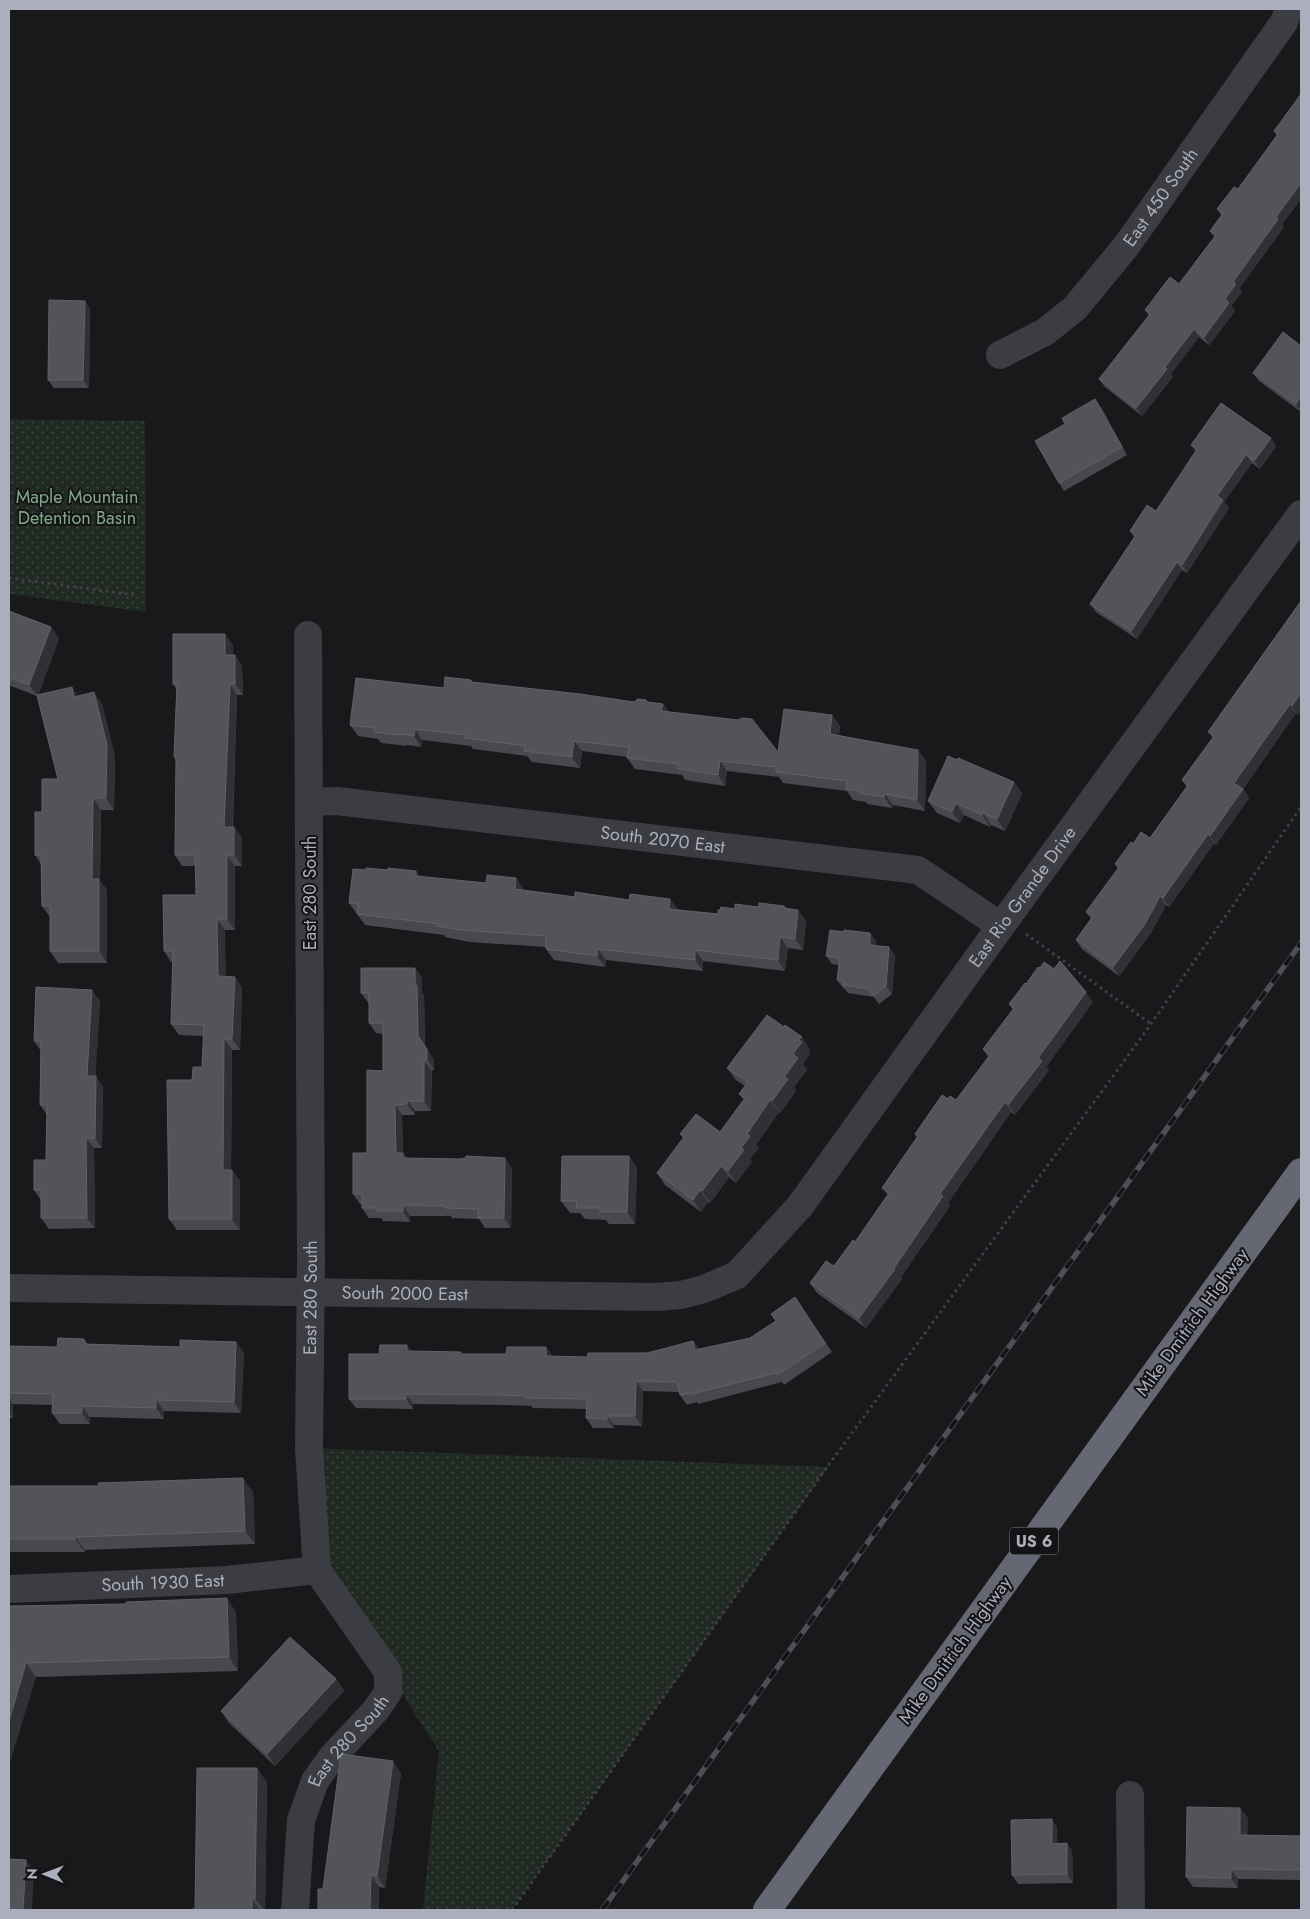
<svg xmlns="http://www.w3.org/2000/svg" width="1310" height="1919" font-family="Jost,sans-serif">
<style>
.park{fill:url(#park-dots)}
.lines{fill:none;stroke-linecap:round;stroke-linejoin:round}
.path{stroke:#404148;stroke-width:3;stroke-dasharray:2.5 4;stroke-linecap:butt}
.minor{stroke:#3c3c43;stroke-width:28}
.highway{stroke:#656872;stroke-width:28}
.rail-casing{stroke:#4d4e56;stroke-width:5.5}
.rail{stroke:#141417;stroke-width:4;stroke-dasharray:11;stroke-linecap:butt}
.wall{fill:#47494e}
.shaded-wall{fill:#303135}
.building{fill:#52545a;stroke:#606269}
.labels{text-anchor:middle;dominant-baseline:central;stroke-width:4;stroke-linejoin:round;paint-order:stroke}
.shield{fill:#141417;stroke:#7e808a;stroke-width:1}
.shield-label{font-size:16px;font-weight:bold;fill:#abaebc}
.street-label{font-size:18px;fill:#abaebc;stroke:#141417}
.park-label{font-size:18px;fill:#81a887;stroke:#141417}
</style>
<defs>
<pattern id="park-dots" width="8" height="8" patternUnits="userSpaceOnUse" patternTransform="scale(1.25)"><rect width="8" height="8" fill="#202a23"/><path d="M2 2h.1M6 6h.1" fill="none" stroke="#3e4641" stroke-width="1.8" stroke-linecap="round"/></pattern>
</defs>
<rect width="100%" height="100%" fill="#19191c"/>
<g class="park">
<polygon points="9,419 145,421 146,612 9,594"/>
<polygon points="309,1448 828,1467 512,1910 423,1910 439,1751 388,1672 317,1570"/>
</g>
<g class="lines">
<g class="path">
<polyline points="9,578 134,595"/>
<polyline points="1026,934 1151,1024"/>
<polyline points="512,1910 825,1470 1151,1024 1301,807"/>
</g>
<g class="minor">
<path id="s1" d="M1000,355L1045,332L1075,308L1127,245L1284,22L1289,9"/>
<path id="s2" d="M309,802L337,801L918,870L1001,926"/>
<path id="s3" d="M9,1288L657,1297L681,1295L704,1289L737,1275L800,1206L993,937L1301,514"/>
<path id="s4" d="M9,1589L227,1580L317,1570"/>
<polyline points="1130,1795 1131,1910"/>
<path id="s5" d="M295,1910L301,1820L315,1781L332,1757L376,1710L388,1692V1672L317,1570L309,1448L311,1261L308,635"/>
</g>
<polyline class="highway" points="767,1910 1301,1172"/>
<defs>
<polyline id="rail" points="602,1910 1301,943"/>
</defs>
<use href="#rail" class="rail-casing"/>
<use href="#rail" class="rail"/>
</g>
<g class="wall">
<polygon points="1301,94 1301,199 1282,224 1284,227 1239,289 1242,292 1231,306 1235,311 1209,345 1199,337 1171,374 1173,377 1142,416 1105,387 1099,379 1149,316 1145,310 1179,284 1214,237 1210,231 1221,215 1217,209 1238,189 1277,136 1274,131"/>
<polygon points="85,301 90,309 89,388 54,388 48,380"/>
<polygon points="1301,346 1301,412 1259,381 1253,373"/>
<polygon points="1101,407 1127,455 1064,491 1059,483 1065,424"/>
<polygon points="1191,445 1276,446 1260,469 1252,463 1224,502 1229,508 1187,573 1182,570 1137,639 1096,612 1090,604 1134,537 1130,531 1156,511 1196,452"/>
<polygon points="1301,601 1298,715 1296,713 1243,789 1249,798 1216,845 1214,843 1169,907 1166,905 1151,933 1119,976 1082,949 1076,940 1091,919 1086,912 1118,869 1115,864 1150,838 1187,787 1182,780 1213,738 1208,732"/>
<polygon points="9,611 51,627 59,639 38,695 78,696 102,704 115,757 114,810 101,810 100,881 107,890 107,963 58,963 50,951 50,917 42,906 41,864 35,855 42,812 58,779 37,696 11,686 9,684"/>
<polygon points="233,645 233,655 235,655 242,666 243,695 237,695 233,827 234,827 242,838 242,866 235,866 235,930 225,930 225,977 235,977 242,988 240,1050 232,1050 231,1170 232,1170 240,1181 240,1230 177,1230 169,1219 192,1080 202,1067 204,1036 179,1035 171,1024 173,962 171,962 164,951 196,895 196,866 182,866 175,855 176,760 174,757 177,690 173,684"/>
<polygon points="471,680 473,682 634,702 647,702 663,704 669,712 778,752 832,715 840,726 839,735 926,761 925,811 893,805 892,808 867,804 866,802 853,800 847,791 783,783 779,777 727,771 725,786 685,780 682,775 635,769 627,758 627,757 582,751 580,768 532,762 527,756 473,749 471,746 422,740 421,747 407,745 407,746 381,743 378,739 358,736 350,725 444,688"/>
<polygon points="957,760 1014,782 1022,794 1005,831 991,825 990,827 964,815 960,823 937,813 928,801"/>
<polygon points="366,870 416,871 420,877 486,883 516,878 523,889 523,890 575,897 629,900 670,899 678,910 718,914 735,909 784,906 786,908 806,921 803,950 788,948 785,971 703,961 703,971 606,960 605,967 554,960 546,949 546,947 469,942 445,937 444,935 365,925 349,903"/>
<polygon points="844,932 870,933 876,941 876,946 895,955 892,994 879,1004 874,997 848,993 845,989 843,988 837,980 839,965 832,964 826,956"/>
<polygon points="415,968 422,978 422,993 424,995 425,1046 434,1060 434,1069 432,1071 431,1111 415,1111 415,1115 402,1115 403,1153 407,1158 460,1159 505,1158 512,1169 511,1228 485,1228 479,1219 452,1218 451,1216 410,1216 410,1222 383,1221 381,1218 369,1218 362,1208 362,1204 360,1204 353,1194 367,1153 383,1071 383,1034 376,1033 369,1023 369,1004 361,993"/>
<polygon points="1026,984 1093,1002 1046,1067 1049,1070 1015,1115 1011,1112 948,1203 950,1206 901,1277 902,1279 866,1328 817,1293 810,1283 834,1266 855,1242 888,1195 882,1188 917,1138 915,1134 948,1099 956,1100 988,1057 983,1049 1013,1010 1009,1004"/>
<polygon points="100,1001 95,1076 103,1087 102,1148 94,1148 95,1228 49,1229 41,1218 41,1200 34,1190 46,1160 47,1115 40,1105 41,1051 34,1041"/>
<polygon points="810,1049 808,1051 810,1054 803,1064 807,1070 794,1087 796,1091 780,1113 779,1112 756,1145 759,1148 750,1159 752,1162 736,1183 729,1177 710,1203 708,1202 701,1212 665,1185 657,1173 683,1138 680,1134 720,1132 744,1100 739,1094 745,1086 736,1080 727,1068"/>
<polygon points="629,1156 637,1168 635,1224 609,1224 606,1220 585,1219 580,1213 570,1213 561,1201"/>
<polygon points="795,1297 832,1352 784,1385 782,1382 698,1404 697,1402 687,1405 680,1395 679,1392 643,1391 642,1426 614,1425 614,1428 593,1428 586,1418 587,1409 533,1408 531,1406 506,1405 413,1404 413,1409 356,1408 349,1399 379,1354 411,1351 462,1354 506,1354 546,1347 553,1357 587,1357 647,1353 693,1341 699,1349 750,1338 776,1321"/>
<polygon points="84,1339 88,1344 180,1347 236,1342 244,1353 241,1413 164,1411 164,1419 90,1417 90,1424 60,1424 52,1413 53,1405 13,1404 13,1418 9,1418 9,1346 57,1347"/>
<polygon points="9,1486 253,1492 255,1544 85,1550 85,1552 9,1552"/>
<polygon points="236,1612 238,1671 36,1677 10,1683 9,1638"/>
<polygon points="336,1679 344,1691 275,1766 229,1723 221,1711"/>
<polygon points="401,1773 385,1888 379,1887 323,1889"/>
<polygon points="267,1782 265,1910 192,1910 195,1909"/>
<polygon points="1248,1818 1247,1835 1301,1836 1301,1880 1238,1879 1238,1888 1193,1887 1186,1877"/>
<polygon points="1057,1827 1057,1843 1067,1843 1072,1851 1073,1883 1018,1884 1012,1875"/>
</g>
<g class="shaded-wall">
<polygon points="1301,183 1301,199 1282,224 1284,227 1239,289 1242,292 1231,306 1235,311 1209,345 1204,337 1225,299 1233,282 1276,217"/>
<polygon points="85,301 90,309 89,388 83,380"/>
<polygon points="1194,329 1199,337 1171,374 1173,377 1142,416 1136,408 1165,367"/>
<polygon points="1301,396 1301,412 1296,404"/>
<polygon points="1095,399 1101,407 1127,455 1122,447"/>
<polygon points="1271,438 1276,446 1260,469 1254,461"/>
<polygon points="1246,455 1252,463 1224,502 1229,508 1187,573 1182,565 1217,496"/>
<polygon points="1177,562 1182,570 1137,639 1131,631"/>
<polygon points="51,627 59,639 38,696 29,685"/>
<polygon points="225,634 233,645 233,666 225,655"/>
<polygon points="235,655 242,666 243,695 235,684"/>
<polygon points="230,684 237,695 232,838 224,827"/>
<polygon points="72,687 80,699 74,697"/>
<polygon points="94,692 102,704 115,757 114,810 106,798"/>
<polygon points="1301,693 1301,711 1298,715 1292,706"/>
<polygon points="663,704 671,715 661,711"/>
<polygon points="1290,704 1296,713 1241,792 1234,783"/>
<polygon points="832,715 840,726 838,744 830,734"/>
<polygon points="415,729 422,740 421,747 414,736"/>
<polygon points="574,741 582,751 580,768 572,757"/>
<polygon points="918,750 926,761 925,811 917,800"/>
<polygon points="720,761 727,771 725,786 718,775"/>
<polygon points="1014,782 1022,794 1005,831 997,819"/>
<polygon points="1243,789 1249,798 1216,845 1210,836"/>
<polygon points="885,794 893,805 892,808 884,797"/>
<polygon points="93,798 101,810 100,881 107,890 107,963 99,951 92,879"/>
<polygon points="956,803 964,815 960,823 952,812"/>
<polygon points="983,813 991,825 990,827 982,815"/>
<polygon points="234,827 242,838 242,866 234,855"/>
<polygon points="1208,834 1214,843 1169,907 1163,898"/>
<polygon points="227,855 235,866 235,930 227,919"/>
<polygon points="416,871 424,882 416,876"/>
<polygon points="516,878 523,889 523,900 515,889"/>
<polygon points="1160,896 1166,905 1151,933 1119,976 1113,967"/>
<polygon points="670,899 678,910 676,921 669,909"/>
<polygon points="798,910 806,921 803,950 795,939"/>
<polygon points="217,919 225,930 226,987 218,976"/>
<polygon points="870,933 876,941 876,953 870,945"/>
<polygon points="780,937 788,948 785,971 778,960"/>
<polygon points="889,947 895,955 892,994 886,986"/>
<polygon points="598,949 606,960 605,967 597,956"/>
<polygon points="695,950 703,961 703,971 695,960"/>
<polygon points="415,968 422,978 422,993 424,995 425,1046 418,1036"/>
<polygon points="235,977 242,988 240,1050 232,1039"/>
<polygon points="92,990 100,1001 95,1087 87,1076"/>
<polygon points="1086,992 1093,1002 1046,1067 1049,1070 1015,1115 1008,1105 1038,1058"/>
<polygon points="802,1037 810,1049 808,1051 810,1054 803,1064 807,1070 794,1087 796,1091 780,1113 772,1101 784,1077 793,1054"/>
<polygon points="224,1039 232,1050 231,1181 223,1170"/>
<polygon points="427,1049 434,1060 434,1069 427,1059"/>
<polygon points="424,1061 432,1071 431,1111 424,1101"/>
<polygon points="96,1076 103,1087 102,1148 95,1138"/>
<polygon points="770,1100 779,1112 756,1145 759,1148 750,1159 752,1162 736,1183 728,1171 741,1148 747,1134"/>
<polygon points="408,1101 415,1111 415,1115 407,1104"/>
<polygon points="1005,1102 1011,1112 948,1203 950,1206 901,1277 902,1279 866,1328 859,1318 894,1268 940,1194"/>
<polygon points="395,1105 402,1115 403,1153 410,1163 396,1153"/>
<polygon points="86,1138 94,1148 95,1228 87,1218"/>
<polygon points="629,1156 637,1168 635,1224 627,1212"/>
<polygon points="505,1158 512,1169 511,1228 504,1218"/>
<polygon points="721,1166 729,1177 710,1203 702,1191"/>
<polygon points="232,1170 240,1181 240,1230 232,1219"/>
<polygon points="700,1190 708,1202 701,1212 693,1200"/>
<polygon points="403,1205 410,1216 410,1222 403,1211"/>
<polygon points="693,1341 700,1351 695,1350"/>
<polygon points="236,1342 244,1353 241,1413 234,1402"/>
<polygon points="407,1345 414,1355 407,1351"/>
<polygon points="546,1347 553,1357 546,1356"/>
<polygon points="636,1381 643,1391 642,1426 635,1416"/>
<polygon points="406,1394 413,1404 413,1409 406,1399"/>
<polygon points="9,1398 13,1404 13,1418 9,1412"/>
<polygon points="156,1400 164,1411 164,1419 156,1408"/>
<polygon points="82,1406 90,1417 90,1424 82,1413"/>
<polygon points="607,1416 614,1425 614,1428 607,1419"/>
<polygon points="243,1478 253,1492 255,1544 245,1531"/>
<polygon points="75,1537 85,1550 85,1552 75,1539"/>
<polygon points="227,1598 236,1612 238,1671 229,1657"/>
<polygon points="26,1663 36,1677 9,1766 9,1721"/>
<polygon points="336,1679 344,1691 275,1766 267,1754"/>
<polygon points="393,1761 401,1773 385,1888 377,1876"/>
<polygon points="257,1768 267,1782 265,1910 264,1910 255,1899"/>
<polygon points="1240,1808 1248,1818 1247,1845 1240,1835"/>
<polygon points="1052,1819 1057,1827 1058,1852 1052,1844"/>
<polygon points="1067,1843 1072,1851 1073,1883 1067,1874"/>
<polygon points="26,1860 34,1872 32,1910 23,1910"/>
<polygon points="1231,1869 1238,1879 1238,1888 1231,1878"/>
<polygon points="371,1875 379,1887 379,1910 370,1910"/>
<polygon points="252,1899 260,1910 252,1910"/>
</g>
<g class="building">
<polygon points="1301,94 1301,183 1276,217 1278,219 1233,282 1236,284 1225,299 1229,303 1204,337 1194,329 1165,367 1167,369 1136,408 1099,379 1150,314 1145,310 1170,277 1179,284 1216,235 1210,231 1223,214 1217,209 1234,187 1238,189 1278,134 1274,131"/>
<polygon points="49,300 85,301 83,380 48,380"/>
<polygon points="1283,332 1301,346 1301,396 1296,404 1253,373"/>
<polygon points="1095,399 1122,447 1059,483 1035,441 1065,424 1062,418"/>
<polygon points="1221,403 1271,438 1254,461 1246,455 1217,496 1223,500 1182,565 1177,562 1131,631 1090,604 1136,535 1130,531 1147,505 1156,511 1197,449 1191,445"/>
<polygon points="1301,601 1301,693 1292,706 1290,704 1234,783 1243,789 1210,836 1208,834 1163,898 1160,896 1145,924 1113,967 1076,940 1093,916 1086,912 1119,867 1115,864 1131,842 1133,844 1141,832 1150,838 1188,785 1182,780 1214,736 1208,732"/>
<polygon points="9,611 51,627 29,685 9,677"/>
<polygon points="173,634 225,634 225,655 235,655 235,684 230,684 224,827 234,827 234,855 227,855 227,919 217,919 218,976 235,977 232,1039 224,1039 223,1170 232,1170 232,1219 169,1219 167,1080 192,1080 193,1067 202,1067 204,1025 171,1024 173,951 164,951 163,895 196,895 195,855 175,855 176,757 174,757 177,684 173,684"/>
<polygon points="445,677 471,680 471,682 580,694 634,702 638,699 646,700 647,702 663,704 661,711 738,720 742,718 752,719 778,752 784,709 832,715 830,734 918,750 917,800 885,794 884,797 859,793 860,791 846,789 847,781 776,772 776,767 720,761 718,775 678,769 678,764 627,758 629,747 574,741 572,757 524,751 525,746 465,738 466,735 415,729 414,736 399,734 399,735 374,732 374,728 350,725 356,678 444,688"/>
<polygon points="72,687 74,697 94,692 107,745 106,798 93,798 92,879 99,879 99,951 50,951 50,906 42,906 41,855 35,855 35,812 42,812 42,779 58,779 37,695"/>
<polygon points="948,756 957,760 958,758 1014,782 997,819 983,813 982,815 956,803 952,812 928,801"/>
<polygon points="366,868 388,870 388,868 416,871 416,876 486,883 487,875 516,878 515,889 575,897 575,892 629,900 630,894 670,899 669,909 718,914 718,910 720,910 721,907 735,909 735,904 758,907 759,903 784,906 784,908 798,910 795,939 780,937 778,960 695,950 695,960 598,949 597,956 546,949 546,936 461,930 437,926 438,924 357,914 358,904 349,903 353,869 366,870"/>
<polygon points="830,930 844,932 844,930 870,933 870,945 889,947 886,986 873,996 869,989 843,985 843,981 837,980 840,958 826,956"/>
<polygon points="1060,961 1086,992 1038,1058 1042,1061 1008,1105 1005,1102 940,1194 943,1196 894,1268 895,1269 859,1318 810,1283 826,1261 834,1266 853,1240 855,1242 889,1193 882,1188 918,1136 915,1134 942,1095 948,1099 950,1096 956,1100 990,1055 983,1049 1014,1008 1009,1004 1025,983 1026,984 1038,967 1040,968 1044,962 1054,969"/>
<polygon points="361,968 415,968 415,985 417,985 418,1036 427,1049 427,1059 424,1061 424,1101 408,1101 407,1104 395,1105 396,1153 403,1153 403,1158 460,1159 466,1158 466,1156 505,1158 504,1218 478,1218 478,1209 445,1208 445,1206 403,1205 403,1211 376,1211 376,1208 362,1208 362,1194 353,1194 353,1153 367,1153 367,1070 383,1071 383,1023 369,1023 369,993 361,993"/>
<polygon points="36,987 92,990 87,1076 96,1076 95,1138 86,1138 87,1218 41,1218 41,1190 34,1190 34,1160 46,1160 47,1104 40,1105 41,1041 34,1041"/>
<polygon points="767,1015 784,1027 785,1025 802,1037 799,1040 802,1042 793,1054 798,1058 784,1077 788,1079 772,1101 770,1100 747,1134 750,1136 741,1148 744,1150 728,1171 721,1166 702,1191 700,1190 693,1200 657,1173 684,1137 680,1134 696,1114 720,1132 745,1098 739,1094 748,1082 727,1068"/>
<polygon points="562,1156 629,1156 627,1212 600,1212 600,1208 576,1208 577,1201 561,1201"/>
<polygon points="795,1297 825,1343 777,1375 776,1373 691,1394 690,1393 680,1395 677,1382 636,1381 635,1416 607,1416 607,1419 586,1418 587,1399 526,1398 526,1396 500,1395 406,1394 406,1399 349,1399 349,1354 379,1354 380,1345 407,1345 407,1351 461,1352 461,1354 506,1354 507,1347 546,1347 546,1356 587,1357 588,1353 647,1353 693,1341 695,1350 750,1338 776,1321 771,1314"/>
<polygon points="58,1338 84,1339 84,1344 180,1347 180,1340 236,1342 234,1402 156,1400 156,1408 82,1406 82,1413 52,1413 53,1394 9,1393 9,1346 57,1347"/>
<polygon points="243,1478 245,1531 75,1537 75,1539 9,1539 9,1486 99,1486 98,1483"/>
<polygon points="227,1598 229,1657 26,1663 9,1721 9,1683 10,1683 9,1606 126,1604 126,1602"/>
<polygon points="290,1637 336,1679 267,1754 221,1711"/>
<polygon points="341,1754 393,1761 377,1876 371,1875 370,1910 318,1910 318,1889 323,1889"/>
<polygon points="197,1768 257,1768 255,1899 252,1899 252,1910 192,1910 192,1909 195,1909"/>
<polygon points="1187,1807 1240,1808 1240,1835 1301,1836 1301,1870 1231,1869 1231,1878 1186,1877"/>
<polygon points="1052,1819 1052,1844 1067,1843 1067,1874 1012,1875 1011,1820"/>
<polygon points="9,1859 26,1860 23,1910 9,1910"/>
</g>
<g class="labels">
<rect class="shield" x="1010" y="1527.5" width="48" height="27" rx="4"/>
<g class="shield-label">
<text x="1034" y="1541">US 6</text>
</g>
<g class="street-label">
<text stroke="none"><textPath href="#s1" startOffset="229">East 450 South</textPath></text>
<text stroke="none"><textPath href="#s2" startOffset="356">South 2070 East</textPath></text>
<text transform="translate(310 893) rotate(-90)">East 280 South</text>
<text stroke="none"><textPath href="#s3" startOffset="1206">East Rio Grande Drive</textPath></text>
<text stroke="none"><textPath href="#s3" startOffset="396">South 2000 East</textPath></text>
<text stroke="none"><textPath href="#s5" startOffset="664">East 280 South</textPath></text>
<text transform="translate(1192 1322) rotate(-54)">Mike Dmitrich Highway</text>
<text stroke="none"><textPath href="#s4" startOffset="154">South 1930 East</textPath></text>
<text transform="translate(955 1650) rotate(-54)">Mike Dmitrich Highway</text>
<text stroke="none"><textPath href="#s5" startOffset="184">East 280 South</textPath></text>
</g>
<g class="park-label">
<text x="77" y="497">Maple Mountain<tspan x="77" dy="21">Detention Basin</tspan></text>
</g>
</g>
<rect width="1310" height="1919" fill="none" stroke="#abaebc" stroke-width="20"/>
<g transform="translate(45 1874) rotate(271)" stroke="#141417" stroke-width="4" paint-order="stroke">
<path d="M0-4L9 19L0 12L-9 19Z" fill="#abaebc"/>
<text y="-8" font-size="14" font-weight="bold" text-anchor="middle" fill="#abaebc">N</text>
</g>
</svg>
